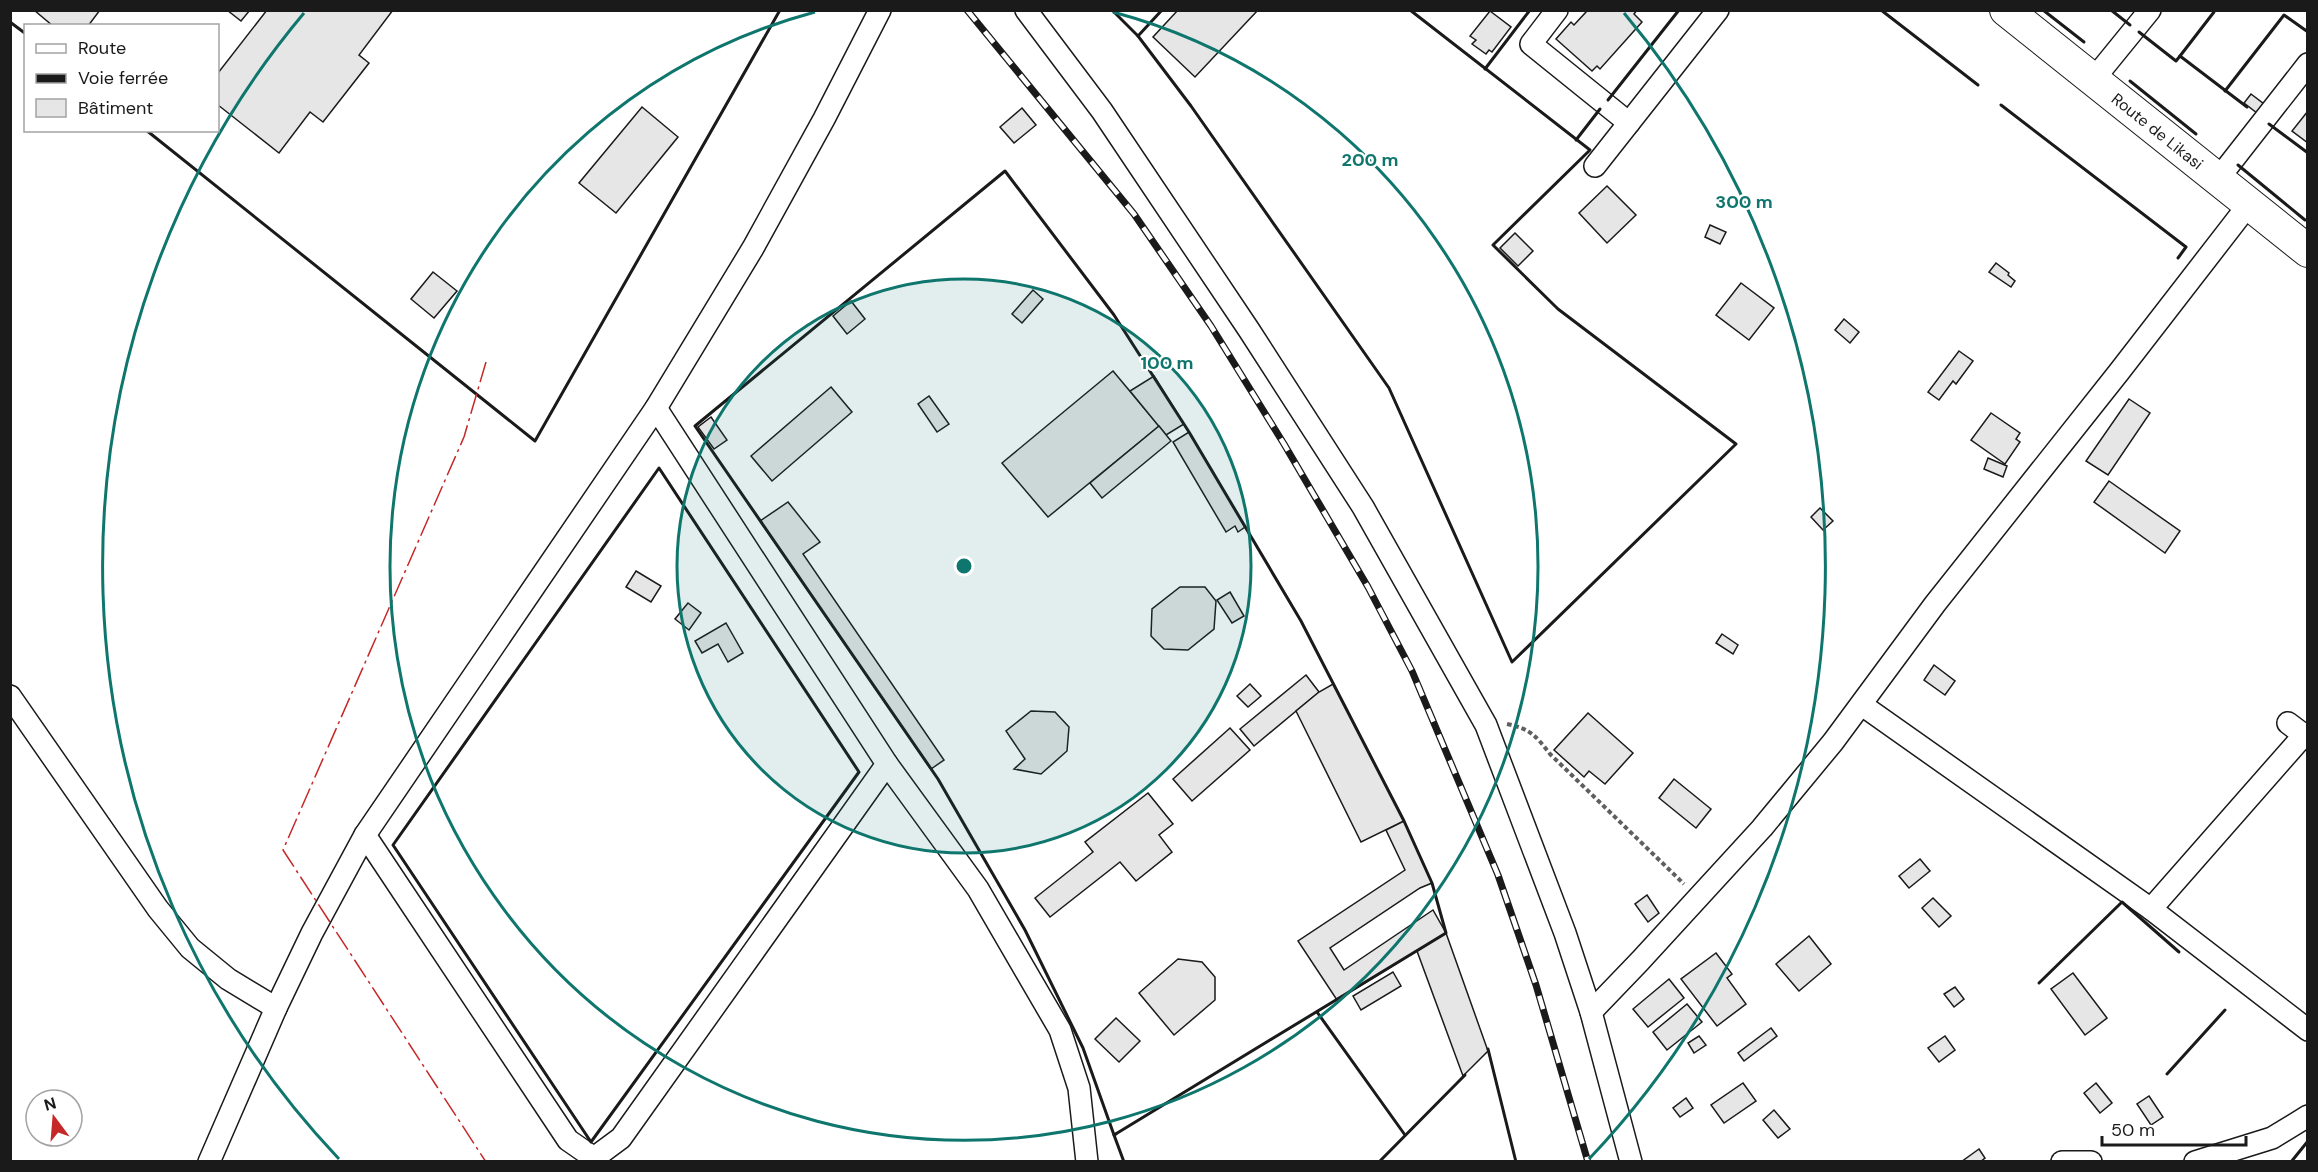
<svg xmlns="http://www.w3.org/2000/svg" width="2318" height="1172" font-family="'DM Sans',sans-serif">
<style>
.building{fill:#e6e6e6;stroke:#1a1a1a;stroke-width:1.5}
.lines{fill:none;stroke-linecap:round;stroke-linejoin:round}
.minor-casing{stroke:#1a1a1a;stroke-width:24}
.highway-casing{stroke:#1a1a1a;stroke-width:34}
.path{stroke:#5f5f5f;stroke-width:4;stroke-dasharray:4.5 3;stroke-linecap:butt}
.minor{stroke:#fff;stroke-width:21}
.highway{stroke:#fff;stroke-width:32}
.rail-casing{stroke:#1a1a1a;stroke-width:7}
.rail{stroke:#fff;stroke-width:4.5;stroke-dasharray:14;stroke-linecap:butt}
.wall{stroke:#1a1a1a;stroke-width:3}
.power{stroke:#c62828;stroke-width:1.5;stroke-dasharray:21 4.5 3 4.5;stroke-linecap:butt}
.ring{fill:none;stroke:#0f766e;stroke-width:3}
.labels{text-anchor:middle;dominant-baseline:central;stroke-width:4.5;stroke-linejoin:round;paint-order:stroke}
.street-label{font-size:16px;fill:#1a1a1a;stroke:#fff}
.centre{fill:#0f766e;stroke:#fff;stroke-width:3}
.ring-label{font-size:18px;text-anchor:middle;font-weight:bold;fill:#0f766e;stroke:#fff;stroke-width:4.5;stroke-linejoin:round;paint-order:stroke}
</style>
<rect width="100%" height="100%" fill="#fff"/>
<g class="building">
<polygon points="34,10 100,10 88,26 53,26"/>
<polygon points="227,10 250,10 241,21"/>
<polygon points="267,10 393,10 359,55 369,63 323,122 310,112 279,153 218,105 218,73"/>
<polygon points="1178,10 1258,10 1195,77 1153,37"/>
<polygon points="1585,10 1637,10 1634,14 1642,22 1600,69 1597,66 1592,71 1556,39 1571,22 1574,25 1586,12"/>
<polygon points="1490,11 1511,27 1492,52 1489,50 1486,54 1472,44 1476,40 1470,36"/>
<polygon points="2251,94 2264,104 2257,113 2244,103"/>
<polygon points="642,107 678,137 616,213 579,183"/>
<polygon points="1022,108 1036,125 1014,143 1000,127"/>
<polygon points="2308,111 2308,143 2292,131"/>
<polygon points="1607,186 1636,215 1607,243 1579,213"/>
<polygon points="1710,225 1726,232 1720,244 1705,237"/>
<polygon points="1515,233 1533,251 1518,266 1500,248"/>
<polygon points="1996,263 2009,273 2008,275 2015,281 2011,287 1989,272"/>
<polygon points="433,272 457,291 434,318 411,299"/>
<polygon points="1741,283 1774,308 1749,340 1716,315"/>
<polygon points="1033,290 1043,299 1022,323 1012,314"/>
<polygon points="851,301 865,319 847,334 833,316"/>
<polygon points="1844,319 1859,332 1850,343 1835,330"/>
<polygon points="1959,351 1973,361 1956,384 1953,381 1939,400 1928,392"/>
<polygon points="1113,371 1159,426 1048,517 1002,463"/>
<polygon points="1154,376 1184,424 1166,435 1130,391"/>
<polygon points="831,387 852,412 772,481 751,456"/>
<polygon points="929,396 949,424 937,432 918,404"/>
<polygon points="2129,399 2150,413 2108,475 2086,461"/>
<polygon points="1991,413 2020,433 2016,439 2020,442 2005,464 1971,440"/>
<polygon points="711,417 727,440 714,449 698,427"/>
<polygon points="1159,426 1171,441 1102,498 1090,483"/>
<polygon points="1189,432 1245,527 1238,532 1235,526 1226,532 1173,442"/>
<polygon points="1988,458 2007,466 2003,477 1984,469"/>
<polygon points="2109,481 2180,531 2165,553 2094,502"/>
<polygon points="788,502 820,542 803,554 944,760 931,769 760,521"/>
<polygon points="1820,508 1833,521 1823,530 1811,517"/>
<polygon points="636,571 661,586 651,602 626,587"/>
<polygon points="1180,587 1205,587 1216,601 1214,629 1188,650 1164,649 1151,636 1152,609"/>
<polygon points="1230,592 1244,616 1232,623 1217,600"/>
<polygon points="688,603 701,613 689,630 675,619"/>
<polygon points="726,623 743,653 728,662 718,644 702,653 695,641"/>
<polygon points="1722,634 1738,645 1733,654 1716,643"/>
<polygon points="1934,665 1955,681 1945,695 1924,680"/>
<polygon points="1306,675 1319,692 1254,746 1240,729"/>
<polygon points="1250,684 1261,696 1248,707 1237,696"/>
<polygon points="1333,684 1404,821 1361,842 1296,711 1319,692"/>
<polygon points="1031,711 1055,712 1069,727 1067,751 1041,774 1014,769 1025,759 1006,731"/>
<polygon points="1588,713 1633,753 1605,784 1589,771 1584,777 1554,750"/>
<polygon points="1230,728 1250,750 1192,801 1173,779"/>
<polygon points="1674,779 1711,809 1696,828 1659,798"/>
<polygon points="1148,793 1173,824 1159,835 1172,852 1136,881 1120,862 1050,917 1035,898 1093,852 1085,842"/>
<polygon points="1404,821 1432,883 1420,888 1330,948 1344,970 1433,910 1446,933 1337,1000 1298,941 1405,870 1386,830"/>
<polygon points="1920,859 1930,871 1909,888 1899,876"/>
<polygon points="1647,895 1659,913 1648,922 1635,904"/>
<polygon points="1933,898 1951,916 1939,927 1922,908"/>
<polygon points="1446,933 1488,1051 1463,1076 1417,951"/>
<polygon points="1809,936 1831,964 1799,991 1776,964"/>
<polygon points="1716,953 1732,974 1727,978 1746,1004 1717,1026 1681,979"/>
<polygon points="1178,959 1202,962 1215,977 1215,1000 1174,1035 1139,993"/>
<polygon points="1393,972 1401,986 1361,1010 1353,996"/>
<polygon points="2073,973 2107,1018 2085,1035 2051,989"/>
<polygon points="1669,979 1684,998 1648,1027 1633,1009"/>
<polygon points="1955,987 1964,999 1954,1007 1944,994"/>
<polygon points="1687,1004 1702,1022 1667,1050 1653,1032"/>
<polygon points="1116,1018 1140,1041 1119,1062 1095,1039"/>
<polygon points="1771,1028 1777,1036 1744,1061 1738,1053"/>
<polygon points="1699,1036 1706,1045 1694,1053 1688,1043"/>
<polygon points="1945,1036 1955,1050 1939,1062 1928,1048"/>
<polygon points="1743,1083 1756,1101 1724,1123 1711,1105"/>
<polygon points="2096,1083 2112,1103 2100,1113 2084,1093"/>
<polygon points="2149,1096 2163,1117 2151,1125 2137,1104"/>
<polygon points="1686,1098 1693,1108 1680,1117 1673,1108"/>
<polygon points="1774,1110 1790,1129 1778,1138 1763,1120"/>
<polygon points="1979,1149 1985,1158 1980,1162 1961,1162"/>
</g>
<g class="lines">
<defs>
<g id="minor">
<polyline points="1026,10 1102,111 1249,330 1363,507 1486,725 1565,933 1591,1012 1631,1162"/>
<polyline points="1557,10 1531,44 1629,123"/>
<polyline points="2093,80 2150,10"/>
<polyline points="1595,166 1718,10"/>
<polyline points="2218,179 2308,64"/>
<polyline points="10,696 158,909 190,948 228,979 276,1008"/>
<polyline points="1862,705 2151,909 2303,736"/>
<polyline points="2288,723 2308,738"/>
<polyline points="887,764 978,889 1060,1030 1079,1088 1087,1162"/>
<polyline points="365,835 568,1140 594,1158 621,1138 887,764 656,408"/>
<polyline points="2151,909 2308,1030"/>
<polyline points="1591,1012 1640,961 1762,828 1833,742 1935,604 2119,372 2249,204"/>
<polyline points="209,1162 276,1008 312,933 365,835 656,408 753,248 824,119 880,10"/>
<polyline points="2062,1162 2091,1162"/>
<polyline points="2195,1162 2272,1138 2308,1116"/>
</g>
<g id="highway">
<path id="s1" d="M2006,10L2308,251"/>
</g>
</defs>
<use href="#minor" class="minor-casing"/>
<use href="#highway" class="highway-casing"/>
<path class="path" d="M1507,724C1531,729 1536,736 1550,754L1684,884"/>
<use href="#minor" class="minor"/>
<use href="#highway" class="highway"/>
<defs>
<polyline id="rail" points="967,10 1134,214 1211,326 1284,444 1368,587 1412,671 1498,875 1536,985 1588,1162"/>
</defs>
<use href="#rail" class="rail-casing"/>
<use href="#rail" class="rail"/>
<g class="wall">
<polyline points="1112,10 1138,36 1162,10"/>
<polyline points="1881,10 1978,85"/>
<polyline points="2043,10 2084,42"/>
<polyline points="2111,10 2130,25"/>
<polyline points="10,22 26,34"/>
<polyline points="2139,32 2176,61 2180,56 2247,107"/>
<polyline points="1138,36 1191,106 1389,388 1512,662 1736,444 1558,309 1493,245 1590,150 1410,10"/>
<polyline points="2180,56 2214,12"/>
<polyline points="1485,69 1530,10"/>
<polyline points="2130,81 2196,134"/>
<polyline points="2225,91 2284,15 2308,32"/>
<polyline points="1608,100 1679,10"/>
<polyline points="2001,105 2186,247 2178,258"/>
<polyline points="2269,124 2308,153"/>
<polyline points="146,130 535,441 780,10"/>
<polyline points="1576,140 1600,109"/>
<polyline points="2238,165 2305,220"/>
<polygon points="1005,171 1114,315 1189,432 1301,621 1404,821 1432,883 1446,933 1114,1135 1083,1048 1025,930 938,779 695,426"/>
<polygon points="659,468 859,772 591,1142 393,845"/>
<polyline points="2039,983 2122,902 2179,952"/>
<polyline points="1317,1012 1405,1135"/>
<polyline points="1488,1049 1516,1162"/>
<polyline points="2167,1074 2225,1010"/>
<polyline points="1116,1134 1114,1135 1124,1162"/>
<polyline points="1379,1162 1465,1075"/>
<polyline points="2291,1162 2308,1141"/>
</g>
<polyline class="power" points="486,362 464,437 283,850 486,1162"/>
</g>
<circle cx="964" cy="566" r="287" fill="#0f766e" fill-opacity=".12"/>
<g class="ring">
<circle cx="964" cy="566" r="287"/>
<path d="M1113 12A574 574 0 1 1 815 12"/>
<path d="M339 1159A861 861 0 0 1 304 13M1624 13A861 861 0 0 1 1589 1159"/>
</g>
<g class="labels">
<g class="street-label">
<text stroke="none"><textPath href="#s1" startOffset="194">Route de Likasi</textPath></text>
</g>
</g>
<circle cx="964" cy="566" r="9" class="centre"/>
<g class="ring-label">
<text x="1370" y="166">200 m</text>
<text x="1744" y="208">300 m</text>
<text x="1167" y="369">100 m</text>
</g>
<rect width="2318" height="1172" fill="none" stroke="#1a1a1a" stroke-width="24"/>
<rect x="24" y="24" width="195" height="108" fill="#ffffff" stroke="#a3a3a3" stroke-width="1.5"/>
<rect x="36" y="44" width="30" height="9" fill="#ffffff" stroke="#a3a3a3" stroke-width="1.5"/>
<text x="78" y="54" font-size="18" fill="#1a1a1a">Route</text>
<rect x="36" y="74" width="30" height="9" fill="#1a1a1a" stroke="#a3a3a3" stroke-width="1.5"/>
<text x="78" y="84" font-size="18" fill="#1a1a1a">Voie ferrée</text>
<rect x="36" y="99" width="30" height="18" fill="#e6e6e6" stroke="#a3a3a3" stroke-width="1.5"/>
<text x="78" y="114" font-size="18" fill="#1a1a1a">Bâtiment</text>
<g transform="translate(54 1118) rotate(344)"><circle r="28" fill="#ffffff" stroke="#a3a3a3" stroke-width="1.5"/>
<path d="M0-4.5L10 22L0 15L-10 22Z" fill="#c62828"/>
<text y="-9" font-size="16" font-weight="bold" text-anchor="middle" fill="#1a1a1a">N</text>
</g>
<path d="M2102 1136v9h144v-9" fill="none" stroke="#1a1a1a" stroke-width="3"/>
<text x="2111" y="1136" font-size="18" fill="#1a1a1a" stroke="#ffffff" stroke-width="4.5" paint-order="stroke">50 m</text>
</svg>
